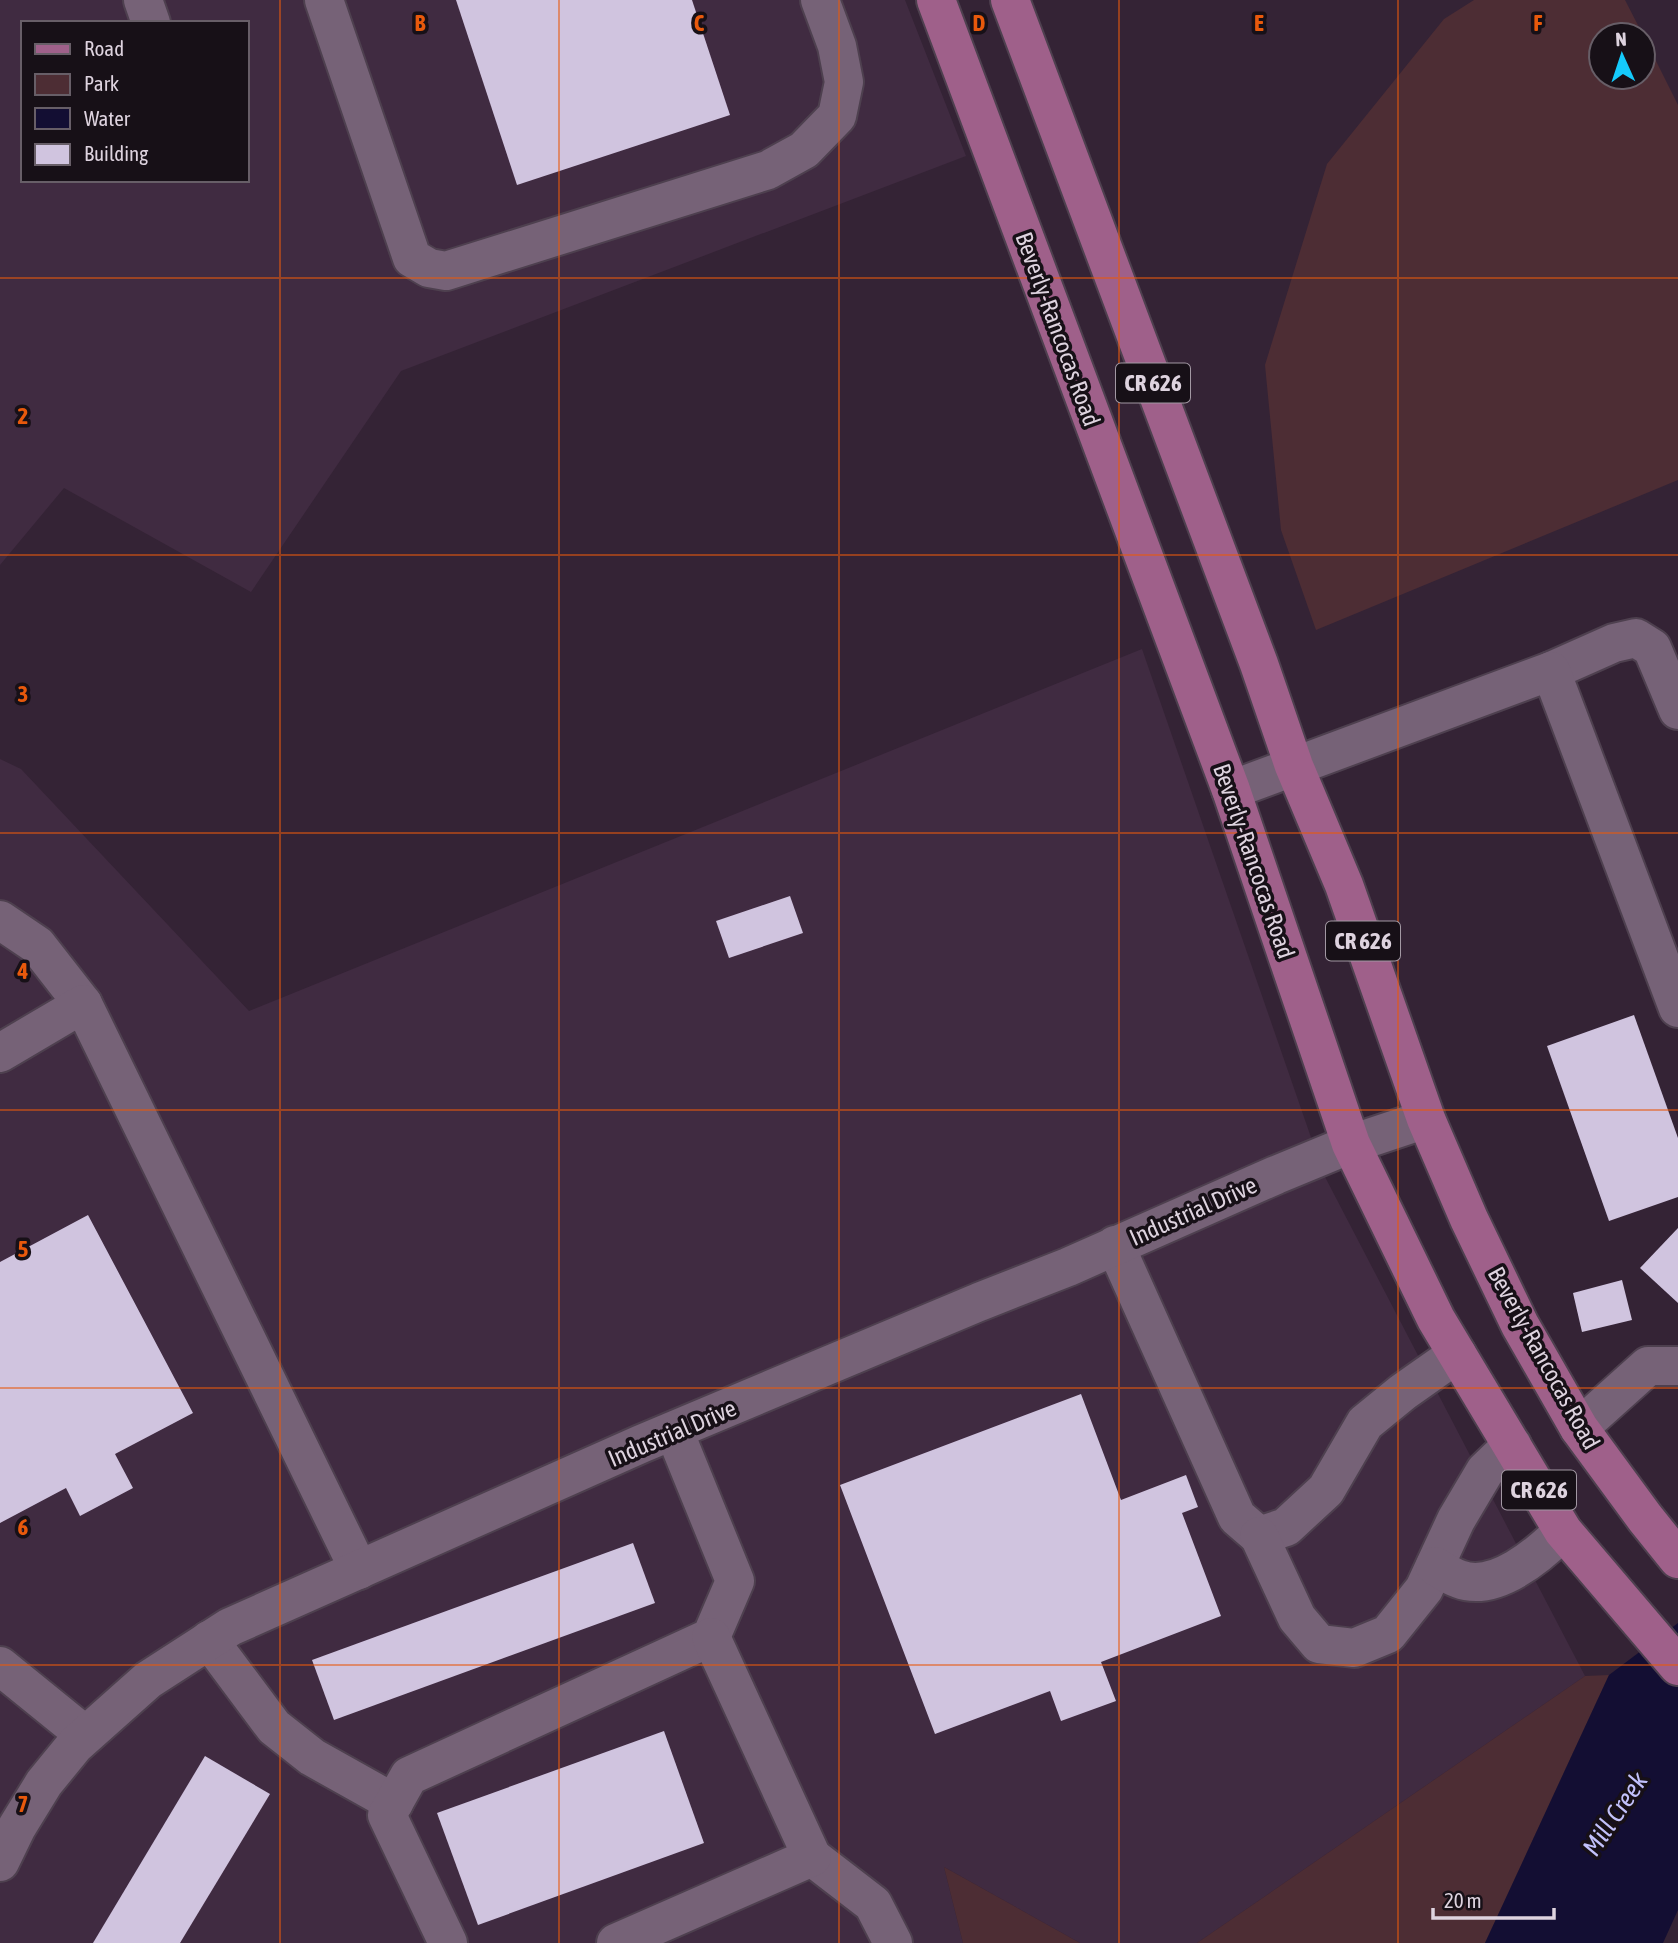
<svg xmlns="http://www.w3.org/2000/svg" width="1678" height="1943" font-family="'Asap Condensed',sans-serif">
<style>
.built{fill:#402b41;fill-rule:evenodd}
.green{fill:#4d2d34}
.water{fill:#130e33}
.building{fill:#d0c4df}
.lines{fill:none;stroke-linecap:round;stroke-linejoin:round}
.minor-casing{stroke:#4e404f;stroke-width:42}
.major-casing{stroke:#4e404f;stroke-width:42}
.minor{stroke:#766277;stroke-width:38}
.major{stroke:#9f608a;stroke-width:38}
.grid{fill:none;stroke:#e8590c;stroke-width:2;stroke-opacity:0.55}
.labels{text-anchor:middle;dominant-baseline:central;stroke-width:7;stroke-linejoin:round;paint-order:stroke}
.shield{fill:#171017;stroke:#a298a3;stroke-width:2}
.shield-label{font-size:23px;font-weight:bold;fill:#ded3df}
.street-label{font-size:24px;fill:#ded3df;stroke:#171017}
.water-label{font-size:26px;font-style:italic;fill:#c2c1fb;stroke:#171017}
.grid-label{font-size:23px;text-anchor:middle;font-weight:bold;fill:#e8590c;stroke:#171017;stroke-width:7;stroke-linejoin:round;paint-order:stroke}
</style>
<rect width="100%" height="100%" fill="#342335"/>
<g class="built">
<path d="M0,0H905L966,156L401,371L251,592L64,488L0,565ZM23,23H247V180H23Z"/>
<polygon points="1142,649 1324,1175 1585,1676 1197,1943 1080,1943 944,1867 963,1943 0,1943 0,759 21,769 249,1011"/>
</g>
<g class="green">
<polygon points="1474,0 1625,0 1643,35 1601,35 1601,77 1643,77 1643,35 1678,105 1678,480 1316,630 1281,530 1265,365 1327,164 1444,19"/>
<polygon points="1609,1675 1485,1943 1197,1943 1585,1676"/>
<polygon points="944,1867 1080,1943 963,1943"/>
</g>
<polygon class="water" points="1678,1623 1678,1910 1663,1943 1485,1943 1609,1675"/>
<g class="building">
<polygon points="456,0 692,0 730,115 517,185"/>
<polygon points="790,896 803,933 729,958 716,921"/>
<polygon points="1634,1015 1678,1138 1678,1197 1609,1221 1547,1046"/>
<polygon points="88,1215 193,1413 115,1454 133,1488 80,1516 66,1488 0,1523 0,1262"/>
<polygon points="1678,1228 1678,1303 1640,1268"/>
<polygon points="1622,1280 1632,1320 1582,1332 1573,1293"/>
<polygon points="1081,1394 1121,1500 1186,1475 1198,1507 1182,1513 1221,1616 1101,1662 1116,1701 1061,1721 1050,1691 935,1734 840,1485"/>
<polygon points="633,1543 655,1603 334,1720 312,1660"/>
<polygon points="664,1731 704,1843 478,1925 437,1813"/>
<polygon points="205,1756 270,1794 180,1943 93,1943"/>
</g>
<g class="lines">
<defs>
<g id="minor">
<polyline points="143,0 151,23"/>
<polyline points="324,0 412,258 429,268 446,271 768,170 804,150 837,116 844,82 837,46 820,0"/>
<polyline points="1551,671 1614,643 1636,638 1652,648 1678,710"/>
<polyline points="1231,790 1551,671 1678,1008"/>
<polyline points="0,920 37,945 83,1004"/>
<polyline points="0,1053 83,1004 359,1570"/>
<polyline points="1115,1245 1237,1517 1259,1536 1286,1527 1326,1490 1365,1423 1403,1392 1457,1354"/>
<polyline points="1579,1428 1648,1366 1678,1366"/>
<polyline points="1259,1536 1297,1618 1319,1644 1354,1648 1388,1634 1424,1589 1456,1520 1485,1471 1512,1445"/>
<path d="M1435,1566C1442,1570 1450,1576 1459,1579C1495,1593 1540,1554 1563,1531"/>
<polyline points="209,1640 274,1727 312,1757 394,1803"/>
<polyline points="0,1666 85,1735"/>
<polyline points="812,1857 873,1904 893,1943"/>
<polyline points="0,1862 17,1827 44,1783 75,1745 148,1680 230,1627 641,1444 979,1302 1068,1267 1276,1175 1351,1144 1426,1119"/>
<polyline points="448,1943 387,1815 409,1776 711,1637 735,1581 674,1431"/>
<polyline points="616,1943 812,1857 711,1637"/>
</g>
<g id="major">
<polyline points="936,0 1231,790 1351,1144 1436,1319 1563,1531 1678,1666"/>
<polyline points="1010,0 1259,664 1294,766 1344,885 1426,1119 1469,1219 1520,1325 1579,1428 1645,1518 1678,1559"/>
</g>
</defs>
<use href="#minor" class="minor-casing"/>
<use href="#major" class="major-casing"/>
<use href="#minor" class="minor"/>
<use href="#major" class="major"/>
</g>
<path class="grid" d="M280,0V1943M559,0V1943M839,0V1943M1119,0V1943M1398,0V1943M0,278H1678M0,555H1678M0,833H1678M0,1110H1678M0,1388H1678M0,1665H1678"/>
<g class="labels">
<g class="shield">
<rect x="1116" y="363.5" width="74" height="39" rx="5"/>
<rect x="1326" y="921.5" width="74" height="39" rx="5"/>
<rect x="1502" y="1470.5" width="74" height="39" rx="5"/>
</g>
<g class="shield-label">
<text x="1153" y="383">CR 626</text>
<text x="1363" y="941">CR 626</text>
<text x="1539" y="1490">CR 626</text>
</g>
<g class="street-label">
<text transform="translate(1058 329) rotate(70)">Beverly-Rancocas Road</text>
<text transform="translate(1254 861) rotate(71)">Beverly-Rancocas Road</text>
<text transform="translate(1193 1211) rotate(-24)">Industrial Drive</text>
<text transform="translate(1544 1358) rotate(61)">Beverly-Rancocas Road</text>
<text transform="translate(672 1433) rotate(-23)">Industrial Drive</text>
</g>
<g class="water-label">
<text transform="translate(1615 1814) rotate(-56)">Mill Creek</text>
</g>
</g>
<g class="grid-label">
<text x="420" y="31">B</text>
<text x="699" y="31">C</text>
<text x="979" y="31">D</text>
<text x="1259" y="31">E</text>
<text x="1538" y="31">F</text>
<text x="23" y="424">2</text>
<text x="23" y="702">3</text>
<text x="23" y="979">4</text>
<text x="23" y="1257">5</text>
<text x="23" y="1535">6</text>
<text x="23" y="1812">7</text>
</g>
<rect x="21" y="21" width="228" height="161" fill="#171017" stroke="#675e67" stroke-width="2"/>
<rect x="35" y="44" width="35" height="10" fill="#9f608a" stroke="#675e67" stroke-width="2"/>
<text x="84" y="56" font-size="21" fill="#ded3df">Road</text>
<rect x="35" y="74" width="35" height="21" fill="#4d2d34" stroke="#675e67" stroke-width="2"/>
<text x="84" y="91" font-size="21" fill="#ded3df">Park</text>
<rect x="35" y="108" width="35" height="21" fill="#130e33" stroke="#675e67" stroke-width="2"/>
<text x="84" y="126" font-size="21" fill="#ded3df">Water</text>
<rect x="35" y="144" width="35" height="21" fill="#d0c4df" stroke="#675e67" stroke-width="2"/>
<text x="84" y="161" font-size="21" fill="#ded3df">Building</text>
<g transform="translate(1622 56) rotate(357)"><circle r="33" fill="#171017" stroke="#675e67" stroke-width="2"/>
<path d="M0-5L12 26L0 18L-12 26Z" fill="#15cafb"/>
<text y="-10" font-size="19" font-weight="bold" text-anchor="middle" fill="#ded3df">N</text>
</g>
<path d="M1433 1908v10h121v-10" fill="none" stroke="#ded3df" stroke-width="3.5"/>
<text x="1444" y="1908" font-size="21" fill="#ded3df" stroke="#171017" stroke-width="5" paint-order="stroke">20 m</text>
</svg>
